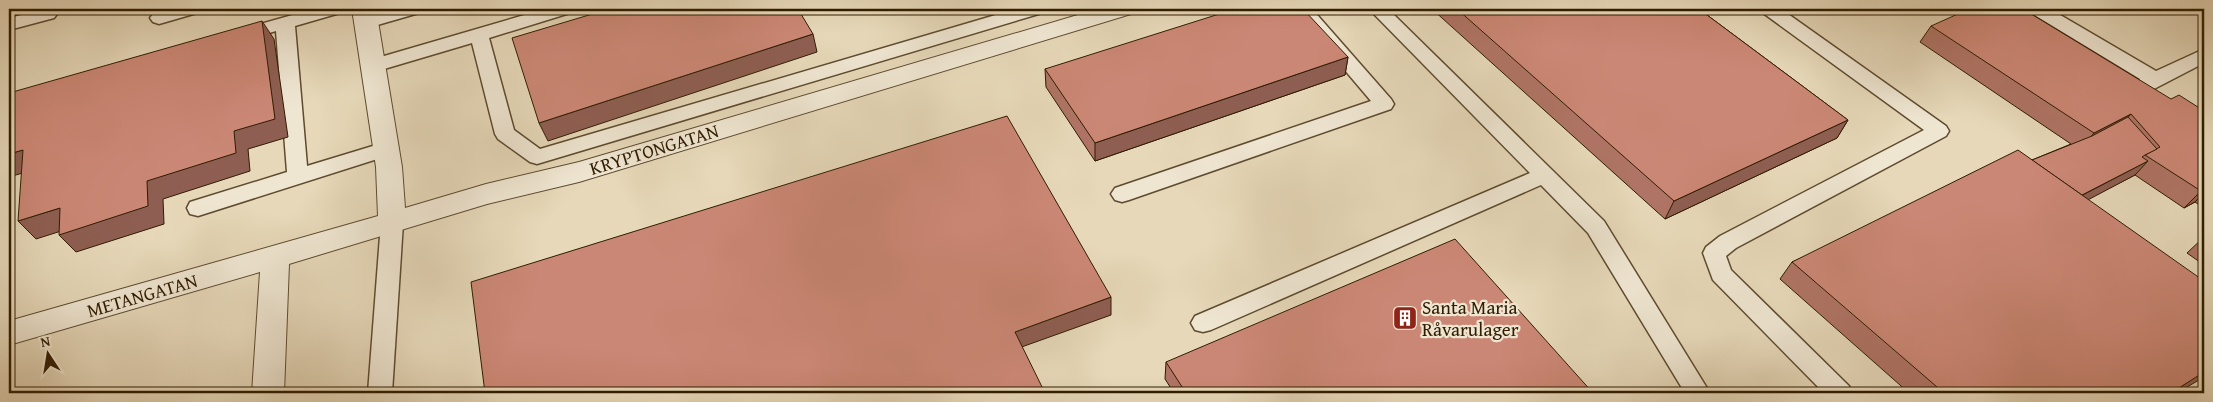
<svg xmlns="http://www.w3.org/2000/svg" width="2213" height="402" font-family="'Gentium Book Plus',serif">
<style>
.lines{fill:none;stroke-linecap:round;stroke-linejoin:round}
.service-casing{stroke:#5e4b2e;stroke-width:3}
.minor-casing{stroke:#5e4b2e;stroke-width:2}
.service{fill:#efe6d2;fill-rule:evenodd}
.minor{fill:#efe6d2;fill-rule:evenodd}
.wall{fill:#af7465;stroke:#301c00}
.shaded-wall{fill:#8e5e52;stroke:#301c00}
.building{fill:#cb8775;stroke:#301c00}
.labels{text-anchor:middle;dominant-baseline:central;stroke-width:4.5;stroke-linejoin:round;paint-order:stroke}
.street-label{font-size:19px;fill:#301c00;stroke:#efe6d2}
.poi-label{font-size:19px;fill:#301c00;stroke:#efe6d2;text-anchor:start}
</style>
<rect width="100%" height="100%" fill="#e6d8b9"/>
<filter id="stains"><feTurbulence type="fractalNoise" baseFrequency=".004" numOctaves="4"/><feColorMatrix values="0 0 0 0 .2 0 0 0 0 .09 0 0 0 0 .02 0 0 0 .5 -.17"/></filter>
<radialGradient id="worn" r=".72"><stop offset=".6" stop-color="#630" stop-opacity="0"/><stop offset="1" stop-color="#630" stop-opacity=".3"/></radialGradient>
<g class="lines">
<defs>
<g id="service">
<polygon points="46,9 54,10 57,14 54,18 9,30 9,18"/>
<polygon points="171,9 200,9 197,13 159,24 153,22 150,18 153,14"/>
<polygon points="314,9 343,9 340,13 295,26 307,166 386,142 393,144 396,149 393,154 198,216 190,214 187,208 190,202 287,172 276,31 239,42 232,40 230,36 232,32"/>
<polygon points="393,9 422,9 419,13 367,28 360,26 358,22 360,18"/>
<polygon points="545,9 573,9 570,13 489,38 514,130 540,149 1016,9 1045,9 1042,13 537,164 530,162 498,139 495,134 472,43 374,72 367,71 364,66 367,61"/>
<polygon points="1293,9 1312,9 1391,99 1394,104 1391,109 1129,200 1122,202 1115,200 1111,194 1115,188 1371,101"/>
<polygon points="1369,9 1388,9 1604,221 1710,393 1685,393 1588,233 1541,185 1211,330 1203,332 1195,330 1191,323 1195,316 1530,173"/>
<polygon points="1760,9 1781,9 1946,126 1949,131 1946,136 1736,248 1726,256 1731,270 1849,386 1852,393 1824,393 1713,280 1703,253 1706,247 1720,236 1924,130 1763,13"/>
<polygon points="2028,9 2050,9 2156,71 2204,49 2204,63 2152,90 2145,92 2138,90 2135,85 2140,79 2031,13"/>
<polygon points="392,215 400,217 403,223 392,393 368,393 381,223 384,217"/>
</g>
<polygon id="minor" points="352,9 376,9 402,167 405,208 486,184 579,162 1098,9 1135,9 1131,14 579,182 487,204 289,264 284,393 252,393 260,272 9,345 9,321 378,216 376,167"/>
</defs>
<use href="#service" class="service-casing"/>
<use href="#minor" class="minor-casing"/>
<use href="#service" class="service"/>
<use href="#minor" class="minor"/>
</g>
<g class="wall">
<polygon points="1432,9 1699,9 1848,120 1837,138 1665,219"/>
<polygon points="1875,9 1895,9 1883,14"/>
<polygon points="1931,26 2201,109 2204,107 2204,208 2195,202 2184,208 2135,175 2088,199 2177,393 1909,393 1780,279 1792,262 2032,160 2071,144 1920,42"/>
<polygon points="1348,57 1345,75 1095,161 1046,87 1045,69"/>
<polygon points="2204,237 2204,265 2187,253"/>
<polygon points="1166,362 1593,393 1174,393 1165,379"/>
</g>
<g class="shaded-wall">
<polygon points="1886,9 1895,9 1883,14"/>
<polygon points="262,21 274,39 288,137 248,149 250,171 163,199 164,224 76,252 59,235 147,181 234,131"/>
<polygon points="813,34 817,52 548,141 539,123"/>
<polygon points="1348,57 1345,75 1095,161 1095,143"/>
<polygon points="2131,114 2116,131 2080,150 2094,133"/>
<polygon points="1848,120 1837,138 1665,219 1674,201"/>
<polygon points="23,150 40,168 9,177 9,154"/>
<polygon points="2148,161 2135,175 2065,212 2077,198"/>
<polygon points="2204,190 2204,193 2195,202 2184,208 2201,191"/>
<polygon points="60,208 77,226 36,239 18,221"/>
<polygon points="1111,297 1111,315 1016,349 1015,332"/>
<polygon points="2204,372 2204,377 2177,393 2171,393"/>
</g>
<g class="building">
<polygon points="609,9 798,9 813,34 539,123 512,38"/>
<polygon points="1235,9 1303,9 1348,57 1095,143 1045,69"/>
<polygon points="1457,9 1699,9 1848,120 1674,201"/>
<polygon points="1969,9 2023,9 2171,99 2179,95 2201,109 2204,107 2204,190 2201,191 2145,155 2160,147 2131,114 2094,133 1931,26"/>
<polygon points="262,21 275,119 234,131 236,153 147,181 148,206 59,235 60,208 18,221 23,150 9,154 9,93"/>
<polygon points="1007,116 1111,297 1015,332 1045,393 485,393 471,282"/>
<polygon points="2128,117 2157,149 2145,155 2142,157 2148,161 2082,195 2032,160 2092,136"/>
<polygon points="2018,150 2204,281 2204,372 2171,393 1944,393 1792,262"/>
<polygon points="1455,239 1593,393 1186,393 1166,362"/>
</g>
<defs>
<symbol id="building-square" viewBox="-11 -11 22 22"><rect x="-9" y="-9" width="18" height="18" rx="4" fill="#8f2418" stroke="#efe6d2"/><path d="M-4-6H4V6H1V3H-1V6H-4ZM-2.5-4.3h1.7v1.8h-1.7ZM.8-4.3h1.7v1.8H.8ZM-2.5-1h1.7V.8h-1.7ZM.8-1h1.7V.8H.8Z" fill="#fff"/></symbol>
</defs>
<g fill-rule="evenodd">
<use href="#building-square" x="1391" y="304" width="28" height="28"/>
</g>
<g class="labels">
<g class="street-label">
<text transform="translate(654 149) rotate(-17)">KRYPTONGATAN</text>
<text transform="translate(142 295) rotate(-16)">METANGATAN</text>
</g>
<g class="poi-label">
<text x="1422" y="307">Santa Maria<tspan x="1422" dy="22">Råvarulager</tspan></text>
</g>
</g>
<rect width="2213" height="402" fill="none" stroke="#e6d8b9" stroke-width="30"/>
<rect x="10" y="10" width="2193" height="382" fill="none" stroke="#301c00" stroke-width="2.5"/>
<rect x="15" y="15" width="2183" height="372" fill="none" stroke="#301c00"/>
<g transform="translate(48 354) rotate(348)" stroke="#efe6d2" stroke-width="4" paint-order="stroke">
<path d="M0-4L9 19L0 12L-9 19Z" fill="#301c00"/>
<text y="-8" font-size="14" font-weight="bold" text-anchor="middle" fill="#301c00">N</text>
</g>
<rect width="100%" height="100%" filter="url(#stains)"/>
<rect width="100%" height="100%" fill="url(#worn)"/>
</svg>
